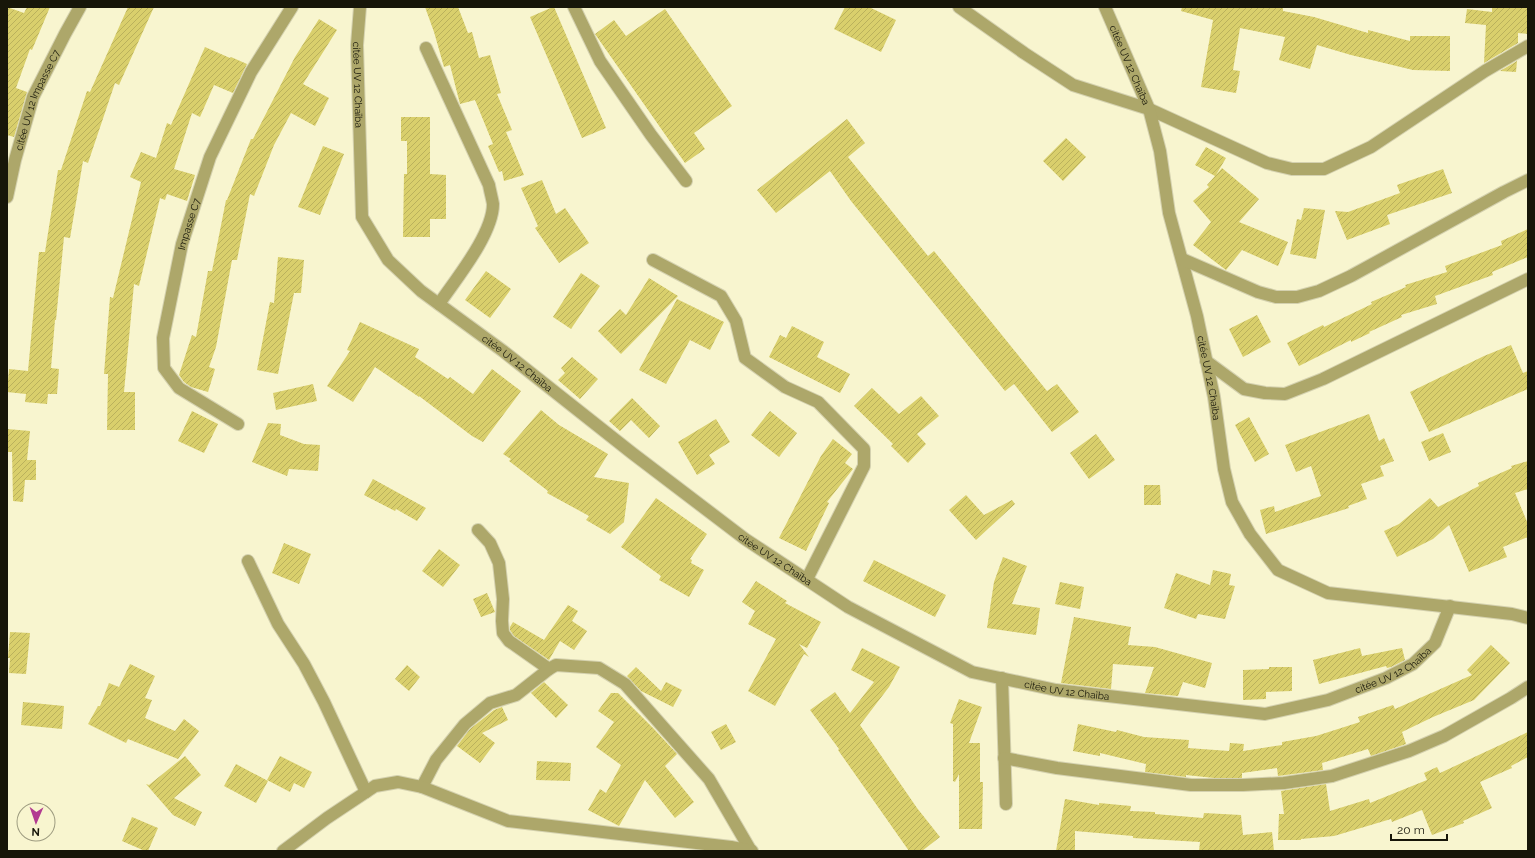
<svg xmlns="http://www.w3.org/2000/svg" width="1535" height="858" font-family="Raleway,sans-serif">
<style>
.building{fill:url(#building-hatch)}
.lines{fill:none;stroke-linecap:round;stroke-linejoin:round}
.minor-casing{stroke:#d4d1af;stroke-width:14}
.minor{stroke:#ada76a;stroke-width:12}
.labels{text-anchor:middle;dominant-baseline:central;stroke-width:3;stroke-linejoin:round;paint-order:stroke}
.street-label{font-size:10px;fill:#171609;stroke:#f8f5cf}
</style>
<defs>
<pattern id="building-hatch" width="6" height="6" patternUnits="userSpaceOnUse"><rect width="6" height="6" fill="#d9cf6c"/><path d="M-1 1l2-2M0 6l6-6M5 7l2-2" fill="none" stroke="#bab15c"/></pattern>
</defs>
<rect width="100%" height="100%" fill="#f8f5cf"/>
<g class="building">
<polygon points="7,7 24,13 27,7 50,7 32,50 30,49 16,88 27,92 14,137 7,135"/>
<polygon points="128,7 154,7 119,85 115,83 88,163 83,161 70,238 64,237 56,320 55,320 51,368 59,369 57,394 48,394 47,404 25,402 26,394 7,392 9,369 28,371 39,252 45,252 58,170 61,170 87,91 90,92"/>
<polygon points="425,7 458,7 468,33 472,32 479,58 490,55 501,93 497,94 512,130 506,132 524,175 504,181 502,171 499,172 488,146 493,144 475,100 460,104 450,65 444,67 434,32"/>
<polygon points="553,7 554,7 606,128 582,138 530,17"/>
<polygon points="845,7 869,7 896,20 881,52 834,29"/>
<polygon points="1182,7 1283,7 1283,11 1314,17 1368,33 1368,30 1410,41 1410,36 1450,36 1450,71 1413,70 1351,55 1317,45 1310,69 1279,60 1285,37 1240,28 1233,70 1240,71 1236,93 1201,87 1213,20 1181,11"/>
<polygon points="1492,7 1528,7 1528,34 1518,33 1518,43 1484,63 1486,25 1465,23 1467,9 1492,12"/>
<polygon points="665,9 732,106 694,133 705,149 685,163 595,34 614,20 626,36"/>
<polygon points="319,19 337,30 303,84 329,98 315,126 291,113 274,145 254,196 250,194 237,260 232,260 216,347 209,367 215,369 208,392 191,387 184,382 179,375 192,335 196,337 208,271 212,271 226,200 227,200 251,139 253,139 295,57"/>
<polygon points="205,47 230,58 231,57 247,64 233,93 214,85 200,117 192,113 174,169 195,175 187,201 167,194 165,200 160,198 139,286 134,284 124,392 135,392 135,430 107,430 108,374 104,374 110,297 113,298 141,182 130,177 141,152 156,158 167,123 171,125"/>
<polygon points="1517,61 1516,72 1500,71"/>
<polygon points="401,117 430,117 430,174 446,175 446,219 430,219 430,237 403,237 404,174 407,174 407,141 401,141"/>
<polygon points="847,119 865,143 848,157 928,256 934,251 1047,391 1057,384 1079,412 1052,432 1014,384 1005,391 851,201 830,171 776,213 757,190"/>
<polygon points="1066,138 1086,157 1063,181 1043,161"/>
<polygon points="323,146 344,154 320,215 298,207"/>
<polygon points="1206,147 1226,158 1216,175 1222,168 1259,199 1239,222 1288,242 1278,266 1242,250 1226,270 1193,245 1211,222 1193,201 1209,187 1207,185 1215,176 1195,165"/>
<polygon points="1443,169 1452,193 1387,215 1390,224 1347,240 1335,211 1348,212 1400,193 1397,185"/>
<polygon points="542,180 556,214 565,208 589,243 559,263 535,228 538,226 521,188"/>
<polygon points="1304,208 1325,210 1316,259 1290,254 1297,219 1301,220"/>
<polygon points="1528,229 1528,257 1492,272 1493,275 1435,296 1437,304 1401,315 1402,317 1369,332 1370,333 1351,342 1351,340 1299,366 1287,343 1323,325 1324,327 1372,304 1371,302 1406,287 1405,285 1447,272 1445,266 1502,245 1501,241"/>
<polygon points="278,257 304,260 301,293 294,293 278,374 257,370 270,302 274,303"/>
<polygon points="486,271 511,289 490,318 465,300"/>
<polygon points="581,273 600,286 571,329 553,317"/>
<polygon points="649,278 678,296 621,354 598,331 620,309 626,315"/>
<polygon points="677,299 724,322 710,350 690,340 666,384 639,370"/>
<polygon points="1257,315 1271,342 1243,357 1229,329"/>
<polygon points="360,322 419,349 415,357 448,379 450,377 473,394 492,369 521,391 483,442 472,436 419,396 419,397 375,367 353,402 327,386 350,351 347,350"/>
<polygon points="792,326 824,342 817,357 850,374 840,393 769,357 780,335 786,338"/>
<polygon points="1511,345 1523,373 1528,371 1528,389 1429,432 1410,392 1484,356"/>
<polygon points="572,357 598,379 580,399 558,380 565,373 561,368"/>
<polygon points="313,384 317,401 276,410 273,393"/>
<polygon points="872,388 899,414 921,396 939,416 917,434 926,444 908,463 891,446 893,444 854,406"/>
<polygon points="632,398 660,426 649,438 631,420 620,431 609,421"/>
<polygon points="541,410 559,425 608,454 594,477 629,483 624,522 610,534 586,520 589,516 547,493 548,491 509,461 511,459 503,454"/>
<polygon points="192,411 218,424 204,453 178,441"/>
<polygon points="770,411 797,433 779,457 751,435"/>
<polygon points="1369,414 1379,441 1384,438 1394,461 1380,466 1384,476 1361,484 1367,499 1348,506 1349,508 1266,534 1260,510 1274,506 1275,512 1321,496 1311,466 1296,472 1285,445"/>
<polygon points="1249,417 1269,454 1255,462 1235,425"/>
<polygon points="716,419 730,442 709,455 715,464 697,475 678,442"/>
<polygon points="268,423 281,424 280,435 304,444 320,445 318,471 289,469 287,476 252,462"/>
<polygon points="7,429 30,431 27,460 36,460 36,480 25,480 23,502 13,501 12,452 7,452"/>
<polygon points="1443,433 1451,452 1429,461 1421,442"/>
<polygon points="1096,434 1115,460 1089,479 1070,453"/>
<polygon points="833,439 852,454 845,463 853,469 827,502 829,503 806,551 779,538 821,456"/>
<polygon points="1528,461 1528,489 1515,493 1528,524 1528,537 1503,547 1507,557 1469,572 1449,525 1433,539 1397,557 1384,531 1399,524 1430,498 1438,507 1479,486 1478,483 1512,468 1511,466"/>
<polygon points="373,479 426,508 417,521 396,509 395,511 364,495"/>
<polygon points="1144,485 1160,485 1161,505 1144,505"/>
<polygon points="966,495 984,515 1012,500 1015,504 976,540 949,510"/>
<polygon points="656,498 707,534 690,559 692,560 691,563 704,570 689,597 659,580 661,576 621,547"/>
<polygon points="284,543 311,554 299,584 272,573"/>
<polygon points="439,549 460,565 443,587 422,571"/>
<polygon points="1003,557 1027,566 1012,604 1040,608 1036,635 987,628 994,582"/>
<polygon points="874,560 946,595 935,617 863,581"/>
<polygon points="1213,570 1231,574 1229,585 1235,586 1225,619 1198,614 1196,619 1164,608 1176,573 1210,585"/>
<polygon points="756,581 787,601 785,603 821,622 807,648 799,644 809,657 804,654 775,706 748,691 776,639 748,624 755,611 742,602"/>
<polygon points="1060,582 1084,587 1080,609 1055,604"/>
<polygon points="487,593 495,612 481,617 473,599"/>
<polygon points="568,605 578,611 572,621 587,631 574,650 560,641 549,660 514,636 510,630 510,627 513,622 544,640"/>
<polygon points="1074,617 1131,627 1128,645 1155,647 1212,663 1205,688 1183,682 1178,696 1145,693 1154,667 1113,664 1111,689 1061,683"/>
<polygon points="10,632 30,633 26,674 9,673 10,658 8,658"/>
<polygon points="1491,645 1510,663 1474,700 1433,717 1402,732 1406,744 1371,756 1368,749 1322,763 1323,770 1278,776 1277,768 1242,773 1242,778 1214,778 1186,775 1186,777 1145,772 1146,764 1100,753 1100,756 1073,751 1078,724 1116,732 1117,730 1144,737 1189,740 1188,748 1229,751 1230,743 1244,744 1243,751 1282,745 1282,742 1316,736 1360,722 1358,717 1393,705 1395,709 1472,675 1467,670"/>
<polygon points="862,648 900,667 889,687 860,725 917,808 940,837 922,851 909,851 838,750 839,749 810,710 835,692 850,713 874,682 851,670"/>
<polygon points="1360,648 1362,656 1402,648 1405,660 1391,667 1387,668 1386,666 1319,684 1313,660"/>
<polygon points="130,664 155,676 145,698 152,700 145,718 175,731 184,719 199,731 178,759 128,739 126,743 88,724 98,706 100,706 109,683 119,687"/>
<polygon points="407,665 420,677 409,691 395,679"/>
<polygon points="636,667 661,691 666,682 682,690 673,707 641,691 627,676"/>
<polygon points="1269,667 1292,667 1292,691 1266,692 1266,699 1243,700 1243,670 1269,669"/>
<polygon points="544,682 568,705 556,718 531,693"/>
<polygon points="611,693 618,693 654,729 677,754 665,766 694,802 675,818 645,780 619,826 588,810 600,789 606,793 621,765 596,747 614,722 598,711"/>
<polygon points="959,699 982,707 969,743 980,743 980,782 983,782 982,829 959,829 959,774 955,782 953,781 953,724 950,723"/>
<polygon points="23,702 64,706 62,729 21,725"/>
<polygon points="502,707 508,720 482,733 495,743 480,763 457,746 470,729 494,710"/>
<polygon points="726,724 736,742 721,750 711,732"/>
<polygon points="1528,732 1528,757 1511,766 1512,768 1480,782 1492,808 1463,821 1464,823 1432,835 1422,810 1392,822 1391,819 1334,836 1301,839 1301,840 1278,840 1279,814 1284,814 1281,791 1326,784 1330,811 1369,799 1370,803 1427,780 1424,773 1437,767 1440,773"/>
<polygon points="185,756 201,775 174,798 202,812 195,826 173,815 146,784 149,785"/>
<polygon points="280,756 312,772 304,788 294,783 290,792 267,780"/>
<polygon points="537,761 571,763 570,781 536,780"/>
<polygon points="236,764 268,781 256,803 224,786"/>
<polygon points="1065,799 1099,805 1099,803 1131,806 1130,811 1155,812 1155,814 1203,818 1204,813 1241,815 1243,835 1272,832 1274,851 1199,851 1200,842 1133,838 1133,836 1075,831 1075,851 1056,851"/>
<polygon points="132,817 158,828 148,851 145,851 122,841"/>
</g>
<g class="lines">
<defs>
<g id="minor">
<path id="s1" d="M360,7L357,45L362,217L388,260L421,291L503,351L632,453L745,539L848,607L972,672L1056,690L1265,714L1328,700L1386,678L1413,664L1435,643L1450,606"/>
<polyline points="574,7 600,61 651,135 686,181"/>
<polyline points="959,7 1024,53 1073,85 1149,109 1267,163 1292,169 1324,169 1371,147 1485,71 1528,46"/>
<path id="s2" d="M1105,7L1149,109L1160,151L1169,213L1197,316L1214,397L1224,469L1232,502L1250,534L1278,570L1328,593L1512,614L1528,618"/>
<path d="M426,48L489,185C490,191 492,198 493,204C493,234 456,279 439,304"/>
<path id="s3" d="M7,197L15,160L33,97L65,34L80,7"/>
<polyline points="1182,259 1258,292 1276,297 1297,297 1319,291 1351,276 1504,192 1528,180"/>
<polyline points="653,260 721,296 736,321 745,358 785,387 818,402 864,449 864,466 807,579"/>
<polyline points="1206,361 1244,389 1265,393 1285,394 1323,379 1528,279"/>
<path id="s4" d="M238,424L179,388L164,368L163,338L182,244L210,157L251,72L292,7"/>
<polyline points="478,530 490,543 499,563 503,599 502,621 503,633 509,641 549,669"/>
<polyline points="248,561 278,624 304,664 324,702 366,792"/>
<polyline points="1002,678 1006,804"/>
<polyline points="1004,758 1057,768 1191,785 1243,785 1284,783 1332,776 1409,751 1444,736 1511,698 1528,687"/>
<polyline points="422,787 436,760 465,724 490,703 516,695 549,669 556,665 599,668 625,684 709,779 751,851"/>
<polyline points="283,851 327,818 375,786 398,782 422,787 508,821 731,847 752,851"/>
</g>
</defs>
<use href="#minor" class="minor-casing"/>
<use href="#minor" class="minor"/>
</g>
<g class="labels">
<g class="street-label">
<text stroke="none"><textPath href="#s2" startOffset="63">citée UV 12 Chaïba</textPath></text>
<text stroke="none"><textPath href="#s1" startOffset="78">citée UV 12 Chaïba</textPath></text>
<text stroke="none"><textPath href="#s3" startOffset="102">citée UV 12 Impasse C7</textPath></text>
<text stroke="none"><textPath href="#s4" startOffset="241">Impasse C7</textPath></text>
<text stroke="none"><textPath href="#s1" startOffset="426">citée UV 12 Chaïba</textPath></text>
<text stroke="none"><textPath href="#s2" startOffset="387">citée UV 12 Chaïba</textPath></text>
<text stroke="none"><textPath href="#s1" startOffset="750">citée UV 12 Chaïba</textPath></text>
<text stroke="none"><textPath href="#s1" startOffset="1410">citée UV 12 Chaïba</textPath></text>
<text stroke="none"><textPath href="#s1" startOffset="1074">citée UV 12 Chaïba</textPath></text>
</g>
</g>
<rect width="1535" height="858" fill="none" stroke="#171609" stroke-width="16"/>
<g transform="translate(36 822) rotate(182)"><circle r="19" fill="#f8f5cf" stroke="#9e9c80"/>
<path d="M0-3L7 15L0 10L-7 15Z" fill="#b23b91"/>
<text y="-6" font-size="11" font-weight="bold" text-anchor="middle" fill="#171609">N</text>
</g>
<path d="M1391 834v6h56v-6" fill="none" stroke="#171609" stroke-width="2"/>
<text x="1397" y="834" font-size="12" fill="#171609" stroke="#f8f5cf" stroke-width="3" paint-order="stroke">20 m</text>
</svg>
